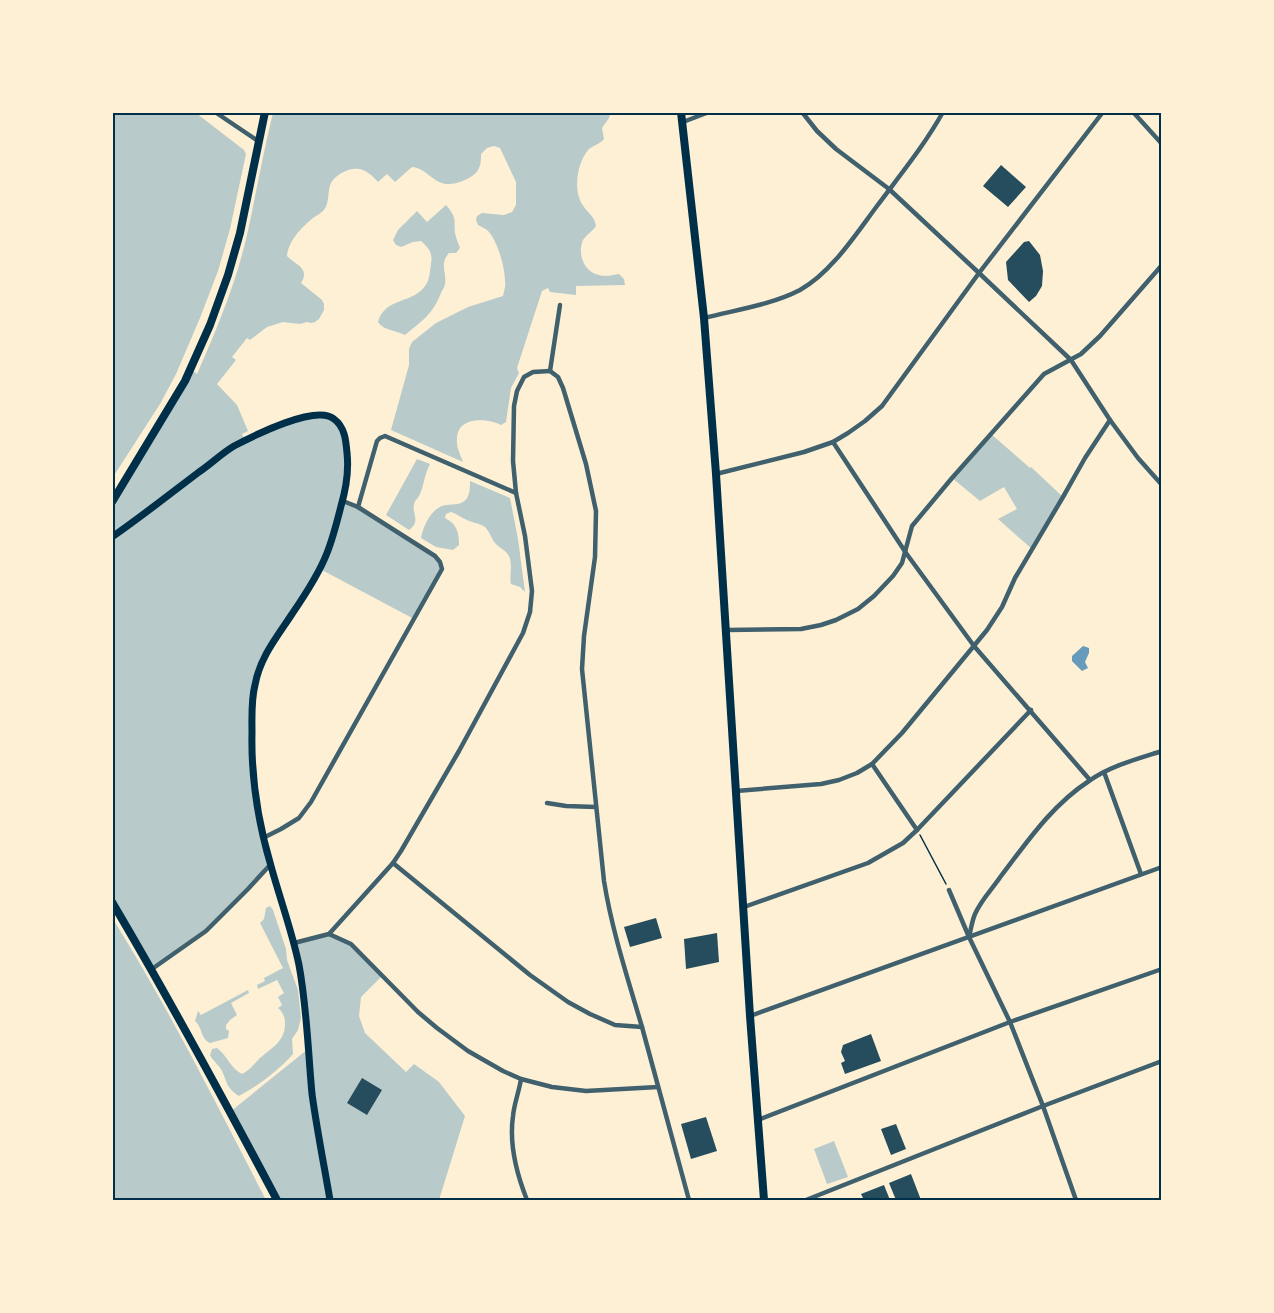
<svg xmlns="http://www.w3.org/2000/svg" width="1274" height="1313" font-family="Rubik,sans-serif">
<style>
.green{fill:#b9caca}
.water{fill:#669bbc}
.building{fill:#264d5e}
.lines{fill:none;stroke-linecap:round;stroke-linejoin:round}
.path{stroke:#003049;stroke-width:1.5}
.minor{stroke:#3f606c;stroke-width:4.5}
.secondary{stroke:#003049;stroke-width:7}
.primary{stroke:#003049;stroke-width:8}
.neatline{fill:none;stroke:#003049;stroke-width:2}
</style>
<rect width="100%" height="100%" fill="#fdf0d5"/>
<g class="green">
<polygon points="112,113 196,113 244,150 246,154 230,229 218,271 200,318 176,374 160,404 113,477"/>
<path d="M273,113H610L609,118L602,128L604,139C600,144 594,145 589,149C577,162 572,192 584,207C589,214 595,217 596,226C593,231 587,234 583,240C577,254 584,272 599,275C605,277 613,275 619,274L624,279L625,285L576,286V295L550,292L548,288L542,291L517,368L519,373L511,388L506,422L501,425C487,418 458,416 457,438C456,447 460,454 463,462L391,430L409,365V349L412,342L436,323L468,307L503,296C504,291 506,286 505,281C505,267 497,239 487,230C486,229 478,225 478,225L476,220L477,216L482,213L504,215L512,212L516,205V182L500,148L494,146L487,148L481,154C481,159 481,164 479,168C475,178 456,185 446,184C432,182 426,168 412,167L395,182L387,174L378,182C373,176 366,170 359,169C349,167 335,175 331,183C327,191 330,202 324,210C321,213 316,216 313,218C302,227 288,241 287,256C294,264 311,268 301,283L322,300L324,304V310L319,319L315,322L311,323L307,322L300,324L283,322L267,327L250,340L247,338L232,357L236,360L217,384L237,405L248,431L242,434L245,441L300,418L335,419L346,445L343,501L358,507L435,556L442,565L414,619L320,569L271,644L254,686L251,753L270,865L206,931L152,969L113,902L112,502L191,369L197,374C217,329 236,283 247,235C256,194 263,153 273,113Z"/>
<path d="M446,205C457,218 454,219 455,233C456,238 458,243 460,248L456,253H449C439,264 447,272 445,284C445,287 442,290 441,293C433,314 422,321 405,335C396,330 384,331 378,322C385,296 415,305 427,283C430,277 430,270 431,264C433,253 429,248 421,241L413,242L401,247L396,245L393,240L398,230L417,211L427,222Z"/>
<polygon points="991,434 1030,468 1031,467 1063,497 1032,549 998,519 1017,509 1004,487 980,501 952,478"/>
<path d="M417,459L430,464C424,475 424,487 419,496C416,501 416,498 414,504C412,515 421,521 409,530L386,515Z"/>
<path d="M470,481L510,498L518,539L525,592L520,587L511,584C509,575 513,566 509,556C506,550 499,548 495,543C491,538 490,532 485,527C479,523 473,523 467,520C462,518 457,514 451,512L446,514L445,518C457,524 459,533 459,545L453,550L436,547L421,538C423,526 431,510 442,506C451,503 464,507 468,496C470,492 470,486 470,481Z"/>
<path d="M270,906L273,910L286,949L287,960L298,990L301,1018L298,1030L292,1039L293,1054C278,1071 259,1085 239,1096C226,1087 228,1084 222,1071C219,1065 213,1061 210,1055L212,1049L217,1048C227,1055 230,1068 242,1074C250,1070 254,1064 260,1058C272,1048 285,1041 285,1024C285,1017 283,1012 278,1008L282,1005L278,997L284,993L277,980L258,989L257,985L265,981L264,978L283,968L260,923L264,919L266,908Z"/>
<path d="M113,919C169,1009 217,1105 266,1200H113Z"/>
<polygon points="329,934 351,944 383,975 361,997 359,1016 365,1033 406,1072 414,1064 439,1082 465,1116 439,1200 277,1200 230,1112 308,1049 294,943"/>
<path d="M248,990L249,993L231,1003L237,1015L230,1020L226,1025V1029L229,1031L228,1038L210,1043C200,1038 203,1028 195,1021L198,1011L201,1015Z"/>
<polygon points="834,1141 848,1177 827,1184 814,1149"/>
</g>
<polygon class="water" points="1083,646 1089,648 1089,653 1085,662 1088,668 1082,671 1072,661 1072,656"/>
<g class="building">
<polygon points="1001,165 1026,187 1008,207 983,186"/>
<polygon points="1029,241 1040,255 1043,271 1042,286 1036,296 1029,302 1008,280 1006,262 1024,242"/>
<polygon points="656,918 662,938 630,947 624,927"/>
<polygon points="717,933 719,962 686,969 684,939"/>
<polygon points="871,1034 881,1061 845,1074 841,1063 845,1061 841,1052 843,1045"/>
<polygon points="362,1078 382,1090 367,1115 347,1103"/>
<polygon points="706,1117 717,1151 691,1159 681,1124"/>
<polygon points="896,1124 906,1149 891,1155 881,1129"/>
<polygon points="911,1174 921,1200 896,1200 889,1183"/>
<polygon points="884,1185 890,1200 864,1200 861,1194"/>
</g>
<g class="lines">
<polyline class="path" points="920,835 946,884"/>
<g class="minor">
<polyline points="215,112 258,141"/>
<polyline points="802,112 817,131 836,149 889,189 979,273 1071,360 1110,420 1138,458 1162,485"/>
<polyline points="1133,112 1162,144"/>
<polyline points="683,122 709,112"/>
<path d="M704,318C735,310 771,305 800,290C831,273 856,234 877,206C900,175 924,146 943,112"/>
<path d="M550,371L558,377L563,388L586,464L596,511L595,557L584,636L582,669L604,881C612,931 628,979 642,1027C658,1085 673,1143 689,1200"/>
<polyline points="550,371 560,305"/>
<polyline points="833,442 906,553 974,646 1090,780"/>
<polyline points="716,474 804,452 833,442 848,433 865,421 882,406 979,273 1103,112"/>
<polyline points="358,507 377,441 380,438 385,436 516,493"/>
<polyline points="727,630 801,629 821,625 836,620 858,609 874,596 893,576 902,563 912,526 952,478 1044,374 1081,354 1100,336 1162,265"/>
<polyline points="872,764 917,830"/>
<polyline points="1104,772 1141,874"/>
<polyline points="736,791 821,784 839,780 857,773 872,764 902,733 987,630 1002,607 1015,578 1063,497 1085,458 1110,420"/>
<polyline points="547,803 566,806 596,807"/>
<polyline points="263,838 281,829 299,818 311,802 442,569 440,562 435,556 358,507 343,501"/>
<polyline points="393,863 530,975 568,1002 590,1014 615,1025 642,1027"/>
<polyline points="949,890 969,937 1010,1022 1043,1106 1076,1200"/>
<polyline points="744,907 868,863 903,843 917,830 1031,710"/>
<polyline points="329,934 351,944 418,1012 437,1028 468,1051 503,1071 521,1079 552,1087 586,1091 658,1087"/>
<path d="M969,937C971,929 972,921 975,914C981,900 993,888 1001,876C1027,842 1052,805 1089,781C1110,766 1137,759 1162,751"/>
<polyline points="294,943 329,934 393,863 401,851 459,751 523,633 530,612 532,591 525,536 516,493 513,461 514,406 517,391 524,377 533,372 550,371"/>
<polyline points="152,969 206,931 248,889 270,865"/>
<polyline points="750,1016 1162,867"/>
<path d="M521,1079C519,1092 514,1104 513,1116C509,1144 517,1175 527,1200"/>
<polyline points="758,1120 1010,1022 1162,969"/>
<polyline points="806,1200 1043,1106 1162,1061"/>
</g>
<path class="secondary" d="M112,537C142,516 170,494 199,472C211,464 222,453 234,446C253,436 316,404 334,419C345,427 346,441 347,453C349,471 346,489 341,506C337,522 333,538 327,553C319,574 305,595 292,614C277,637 260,657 255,685C251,700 252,717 252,733C251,779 258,822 271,866C280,899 292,931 299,965C307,1008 308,1051 312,1094C317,1130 324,1165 330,1200"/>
<g class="primary">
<polyline points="681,112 704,318 716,474 750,1016 764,1200"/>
<polyline points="112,502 185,381 210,325 228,275 240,233 265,112"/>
<path d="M112,902C170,1000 224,1100 277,1200"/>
</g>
</g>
<rect width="1274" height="1313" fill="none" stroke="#fdf0d5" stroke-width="228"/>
<rect x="114" y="114" width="1046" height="1085" class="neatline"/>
</svg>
